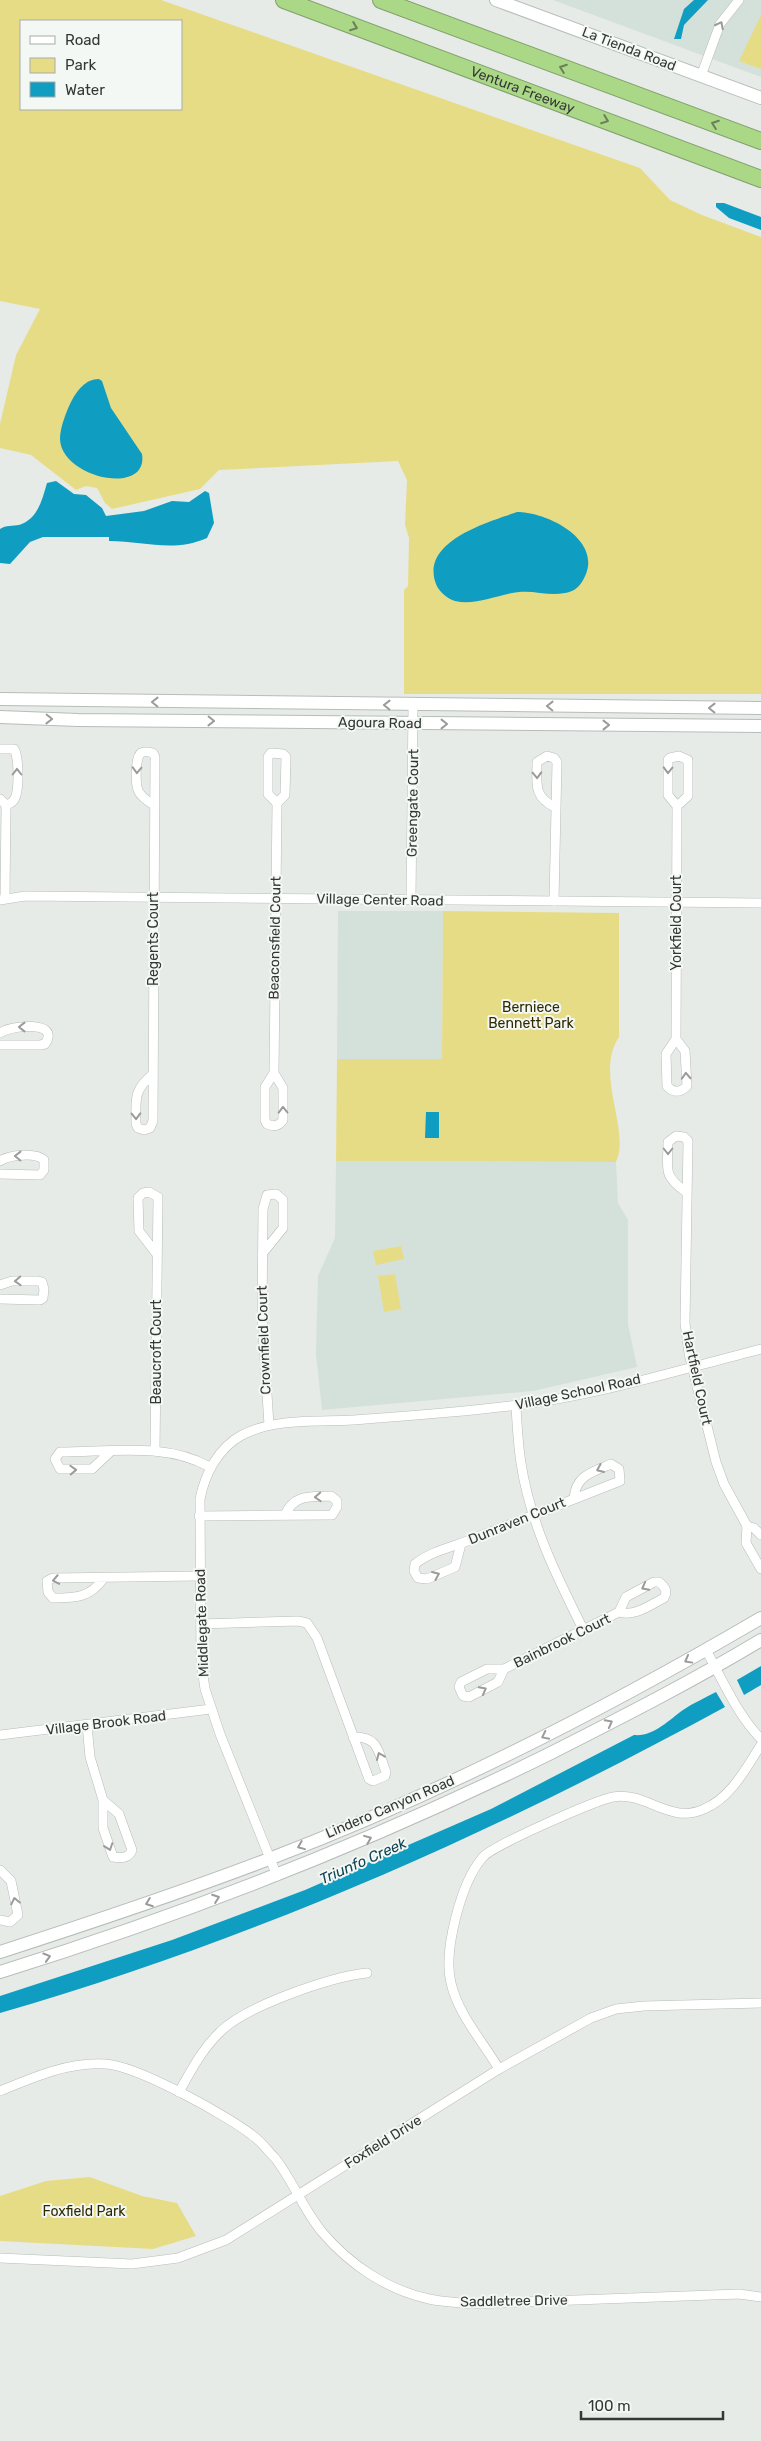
<svg xmlns="http://www.w3.org/2000/svg" width="761" height="2441" font-family="Rubik,sans-serif">
<style>
.built{fill:#d4e1da}
.green{fill:#e7dc86;fill-rule:evenodd}
.water{fill:#0f9dc1}
.lines{fill:none;stroke-linecap:round;stroke-linejoin:round}
.street-casing{stroke:#b7bcb9;stroke-width:10}
.secondary-casing{stroke:#b7bcb9;stroke-width:14}
.highway-casing{stroke:#81a06b;stroke-width:18}
.street{stroke:#fff;stroke-width:9}
.secondary{stroke:#fff;stroke-width:12}
.highway{stroke:#aad887;stroke-width:16}
.oneway{stroke:#9a9b9a}
.oneway2{stroke:#6a7f5a}
.labels{text-anchor:middle;dominant-baseline:central;stroke-width:4;stroke-linejoin:round;paint-order:stroke}
.street-label{font-size:14px;fill:#353736;stroke:#f3f8f5}
.park-label{font-size:14px;fill:#2f2a00;stroke:#f3f8f5}
.water-label{font-size:15px;font-style:italic;fill:#104454;stroke:#f3f8f5}
</style>
<rect width="100%" height="100%" fill="#e6ebe8"/>
<g class="built">
<polygon points="553,0 761,0 761,77"/>
<polygon points="338,911 443,911 442,1059 337,1059"/>
<polygon points="336,1161 616,1162 618,1203 628,1220 628,1324 637,1367 533,1391 322,1410 316,1354 318,1276 335,1238"/>
</g>
<g class="green">
<path d="M0,0H161L640,168L670,200L702,215L761,237V694H404V590L408,586L409,538L405,525L407,480L398,461L219,470L200,489L112,509L105,503L97,488L86,486L76,490L31,455L0,448V424L16,355L40,309L0,301ZM21,21H181V109H21Z"/>
<polygon points="761,15 761,69 739,61"/>
<path d="M443,911L619,913V1037C594,1074 631,1130 616,1162L336,1161L337,1059H442Z"/>
<polygon points="401,1246 404,1259 376,1265 373,1251"/>
<polygon points="395,1274 401,1309 384,1312 378,1276"/>
<polygon points="90,2177 142,2196 177,2203 196,2236 153,2249 0,2241 0,2196 46,2181"/>
</g>
<g class="water">
<polygon points="694,0 708,0 684,25 681,39 674,39 684,9"/>
<polygon points="716,203 724,203 761,217 761,230 729,218 716,207"/>
<path d="M99,379L102,381L111,408L142,454C149,497 61,478 60,439C60,428 66,412 71,402C77,391 85,379 99,379Z"/>
<path d="M56,481L74,494L86,495L102,508L106,516L144,511L172,501L189,502L205,491L209,493L214,523L207,538C173,553 144,541 109,541V537H43L30,542L10,564L0,563V529C6,525 13,526 19,525C38,519 42,500 47,483Z"/>
<path d="M517,512C546,512 600,538 586,574C583,581 579,588 572,591C554,598 536,590 519,592C498,594 476,606 455,601C446,598 437,590 435,581C423,540 489,522 517,512Z"/>
<polygon points="426,1112 439,1112 439,1138 425,1138"/>
<polygon points="761,1666 761,1685 744,1695 737,1680"/>
<path d="M716,1692L725,1707C494,1833 253,1940 0,2013V1996L172,1940L305,1890L491,1809L634,1735C653,1737 669,1720 683,1710C693,1703 705,1698 716,1692Z"/>
</g>
<g class="lines">
<defs>
<g id="street">
<polyline points="701,76 720,24 739,0"/>
<path d="M0,749H14C19,757 20,794 13,801C12,803 8,804 6,805"/>
<polygon points="271,753 283,754 286,757 285,795 277,803 268,794 268,757"/>
<polyline points="0,799 6,805 5,898"/>
<polyline points="0,900 25,896 761,903"/>
<polyline points="411,900 413,705"/>
<path d="M554,901L557,762L554,758L547,756L537,762C537,783 533,797 555,807"/>
<path d="M0,1033C11,1025 61,1020 45,1044L40,1045H0"/>
<path d="M676,1039L685,1051L687,1086C680,1093 673,1093 667,1086L666,1054L676,1039L677,806L668,795V760L670,758L679,756L688,760V796L677,806"/>
<path d="M274,1073L283,1088V1120C279,1126 274,1127 267,1124L265,1120V1087L274,1073L277,803"/>
<path d="M153,1074C133,1091 136,1098 136,1124L138,1128L144,1130L150,1128L153,1121L155,757L153,753C149,752 144,751 141,753C135,757 135,786 139,792C142,798 149,802 154,805"/>
<path d="M0,1161C9,1155 36,1152 44,1160V1170L40,1175L0,1174"/>
<path d="M686,1192C662,1175 668,1169 668,1142L676,1136L684,1137L688,1141L685,1323L689,1354L716,1462L724,1484L747,1526L746,1543L761,1569"/>
<polyline points="262,1254 283,1228 283,1200 276,1194 267,1195 263,1209 262,1317 269,1425"/>
<polyline points="0,1285 12,1281 38,1281 42,1282 44,1289 43,1298 40,1300 0,1299"/>
<path d="M516,1406C517,1425 518,1444 521,1463C530,1523 557,1577 584,1631"/>
<polyline points="155,1451 158,1197 149,1192 143,1193 138,1198 139,1231 156,1253"/>
<path d="M110,1452L92,1469H60L55,1459L60,1452C110,1452 165,1442 210,1467"/>
<path d="M199,1516L332,1515L337,1507V1501L331,1496C310,1497 294,1494 285,1515"/>
<polyline points="747,1526 754,1528 761,1535"/>
<path d="M461,1544L455,1567L427,1579L418,1578L414,1571L415,1564C431,1551 456,1546 475,1538C523,1519 572,1500 620,1481L619,1469L611,1464C592,1472 575,1476 574,1499"/>
<path d="M104,1578C90,1598 75,1598 53,1598L48,1592L47,1581L53,1578L200,1576"/>
<path d="M201,1624L298,1621L307,1623L317,1638L369,1779L373,1781L385,1776L386,1772C378,1752 379,1736 353,1737"/>
<path d="M706,1650C723,1681 737,1714 761,1739"/>
<path d="M504,1669L498,1682L469,1697L463,1696L459,1687L461,1682L487,1669H504L619,1612C635,1617 650,1605 664,1598C668,1591 665,1587 659,1582H654L626,1597L619,1612"/>
<path d="M87,1725L90,1757L103,1800V1828L113,1857C120,1858 129,1859 132,1850L119,1814L103,1800"/>
<polyline points="0,1735 211,1709"/>
<polyline points="0,1870 11,1881 18,1915 10,1922 0,1920"/>
<path d="M277,1876L220,1734L205,1689L201,1661L200,1499C205,1474 218,1448 242,1435C275,1418 317,1422 353,1420C408,1416 464,1412 518,1405C599,1395 682,1369 761,1349"/>
<path d="M499,2069C483,2042 458,2014 451,1983C443,1951 461,1882 483,1857C494,1845 594,1801 613,1797C646,1791 670,1825 704,1809C731,1798 746,1768 761,1745"/>
<path d="M0,2091C34,2077 68,2062 105,2064C136,2065 233,2118 257,2139C263,2144 269,2152 275,2158C293,2181 303,2209 322,2232C349,2264 387,2290 429,2299C442,2302 456,2302 470,2304L739,2294L761,2297"/>
<path d="M179,2092C191,2071 202,2049 220,2032C246,2006 330,1977 367,1973"/>
<polyline points="0,2258 132,2264 178,2258 226,2240 499,2069 591,2018 616,2009 644,2006 761,2003"/>
</g>
<g id="secondary">
<polyline points="496,0 761,98"/>
<polyline points="0,699 761,708"/>
<polyline points="0,717 78,720 761,726"/>
<path d="M0,1952C90,1923 180,1893 269,1859C440,1794 604,1710 761,1618"/>
<path d="M0,1972C190,1913 373,1841 551,1753C622,1717 693,1681 761,1640"/>
</g>
<g id="highway">
<path id="s1" d="M284,0L761,179"/>
<polyline points="381,0 761,141"/>
</g>
</defs>
<use href="#street" class="street-casing"/>
<use href="#secondary" class="secondary-casing"/>
<use href="#highway" class="highway-casing"/>
<use href="#street" class="street"/>
<use href="#secondary" class="secondary"/>
<use href="#highway" class="highway"/>
</g>
<defs><path id="oneway-chevron" d="M-2-3.5L2.5 0L-2 3.5" fill="none" stroke-width="1.6" stroke-linecap="round" stroke-linejoin="round" transform="scale(1.25)"/></defs>
<g class="oneway">
<use href="#oneway-chevron" transform="translate(720 25) rotate(-63)"/>
<use href="#oneway-chevron" transform="translate(155 702) rotate(-179)"/>
<use href="#oneway-chevron" transform="translate(387 705) rotate(-179)"/>
<use href="#oneway-chevron" transform="translate(550 706) rotate(-179)"/>
<use href="#oneway-chevron" transform="translate(712 708) rotate(-179)"/>
<use href="#oneway-chevron" transform="translate(49 719) rotate(1)"/>
<use href="#oneway-chevron" transform="translate(211 721) rotate(1)"/>
<use href="#oneway-chevron" transform="translate(444 724)"/>
<use href="#oneway-chevron" transform="translate(606 725)"/>
<use href="#oneway-chevron" transform="translate(137 770) rotate(92)"/>
<use href="#oneway-chevron" transform="translate(668 770) rotate(91)"/>
<use href="#oneway-chevron" transform="translate(17 772) rotate(-90)"/>
<use href="#oneway-chevron" transform="translate(537 775) rotate(88)"/>
<use href="#oneway-chevron" transform="translate(22 1027) rotate(180)"/>
<use href="#oneway-chevron" transform="translate(686 1076) rotate(-93)"/>
<use href="#oneway-chevron" transform="translate(283 1110) rotate(-91)"/>
<use href="#oneway-chevron" transform="translate(136 1116) rotate(89)"/>
<use href="#oneway-chevron" transform="translate(668 1151) rotate(90)"/>
<use href="#oneway-chevron" transform="translate(18 1156) rotate(-179)"/>
<use href="#oneway-chevron" transform="translate(18 1281) rotate(177)"/>
<use href="#oneway-chevron" transform="translate(600 1469) rotate(157)"/>
<use href="#oneway-chevron" transform="translate(73 1470) rotate(-2)"/>
<use href="#oneway-chevron" transform="translate(318 1497) rotate(177)"/>
<use href="#oneway-chevron" transform="translate(436 1575) rotate(-23)"/>
<use href="#oneway-chevron" transform="translate(56 1580) rotate(169)"/>
<use href="#oneway-chevron" transform="translate(645 1587) rotate(152)"/>
<use href="#oneway-chevron" transform="translate(688 1660) rotate(151)"/>
<use href="#oneway-chevron" transform="translate(483 1690) rotate(-28)"/>
<use href="#oneway-chevron" transform="translate(609 1723) rotate(-28)"/>
<use href="#oneway-chevron" transform="translate(545 1736) rotate(154)"/>
<use href="#oneway-chevron" transform="translate(380 1756) rotate(-113)"/>
<use href="#oneway-chevron" transform="translate(368 1839) rotate(-22)"/>
<use href="#oneway-chevron" transform="translate(301 1846) rotate(158)"/>
<use href="#oneway-chevron" transform="translate(109 1847) rotate(71)"/>
<use href="#oneway-chevron" transform="translate(216 1898) rotate(-20)"/>
<use href="#oneway-chevron" transform="translate(15 1901) rotate(-102)"/>
<use href="#oneway-chevron" transform="translate(149 1903) rotate(160)"/>
<use href="#oneway-chevron" transform="translate(47 1957) rotate(-17)"/>
</g>
<g class="oneway2">
<use href="#oneway-chevron" transform="translate(354 27) rotate(21)"/>
<use href="#oneway-chevron" transform="translate(563 68) rotate(-160)"/>
<use href="#oneway-chevron" transform="translate(605 120) rotate(21)"/>
<use href="#oneway-chevron" transform="translate(715 124) rotate(-160)"/>
</g>
<g class="labels">
<g class="street-label">
<text transform="translate(629 49) rotate(21)">La Tienda Road</text>
<text stroke="none"><textPath href="#s1" startOffset="255">Ventura Freeway</textPath></text>
<text transform="translate(380 723) rotate(1)">Agoura Road</text>
<text transform="translate(413 803) rotate(-89)">Greengate Court</text>
<text transform="translate(380 900) rotate(1)">Village Center Road</text>
<text transform="translate(676 923) rotate(-90)">Yorkfield Court</text>
<text transform="translate(275 938) rotate(-89)">Beaconsfield Court</text>
<text transform="translate(153 939) rotate(-90)">Regents Court</text>
<text transform="translate(264 1340) rotate(-92)">Crownfield Court</text>
<text transform="translate(156 1352) rotate(-90)">Beaucroft Court</text>
<text transform="translate(697 1378) rotate(78)">Hartfield Court</text>
<text transform="translate(578 1392) rotate(-12)">Village School Road</text>
<text transform="translate(517 1521) rotate(-22)">Dunraven Court</text>
<text transform="translate(202 1623) rotate(-92)">Middlegate Road</text>
<text transform="translate(562 1641) rotate(-26)">Bainbrook Court</text>
<text transform="translate(106 1723) rotate(-7)">Village Brook Road</text>
<text transform="translate(390 1807) rotate(-23)">Lindero Canyon Road</text>
<text transform="translate(383 2142) rotate(-32)">Foxfield Drive</text>
<text transform="translate(514 2301) rotate(-1)">Saddletree Drive</text>
</g>
<g class="park-label">
<text x="531" y="1007">Berniece<tspan x="531" dy="16">Bennett Park</tspan></text>
<text x="84" y="2211">Foxfield Park</text>
</g>
<g class="water-label">
<text transform="translate(363 1861) rotate(-24)">Triunfo Creek</text>
</g>
</g>
<rect x="20" y="20" width="162" height="90" fill="#f3f8f5" stroke="#a7aba9"/>
<rect x="30" y="36" width="25" height="8" fill="#ffffff" stroke="#a7aba9"/>
<text x="65" y="45" font-size="15" fill="#353736">Road</text>
<rect x="30" y="58" width="25" height="15" fill="#e7dc86" stroke="#a7aba9"/>
<text x="65" y="70" font-size="15" fill="#353736">Park</text>
<rect x="30" y="82" width="25" height="15" fill="#0f9dc1" stroke="#a7aba9"/>
<text x="65" y="95" font-size="15" fill="#353736">Water</text>
<path d="M581 2411v8h142v-8" fill="none" stroke="#353736" stroke-width="2.5"/>
<text x="588" y="2411" font-size="15" fill="#353736" stroke="#f3f8f5" stroke-width="4" paint-order="stroke">100 m</text>
</svg>
